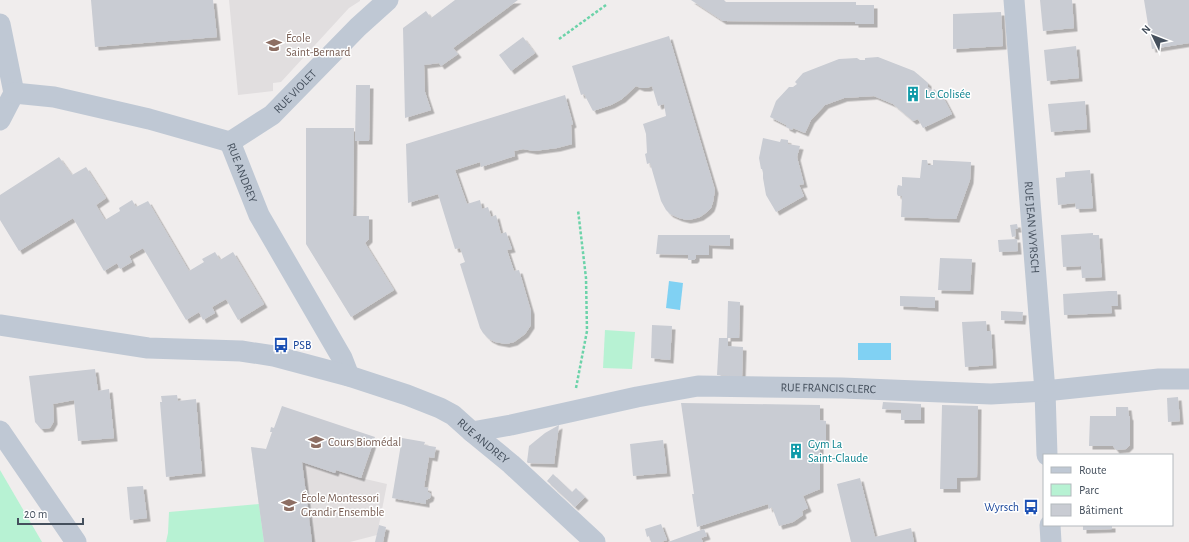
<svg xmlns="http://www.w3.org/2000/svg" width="1189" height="542" font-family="'Alegreya Sans',sans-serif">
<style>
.education{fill:#e1dedf}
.green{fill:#b7f2d3}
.water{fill:#80d1f3}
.building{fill:#c9ccd3;filter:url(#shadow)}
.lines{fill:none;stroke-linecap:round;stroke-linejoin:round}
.path{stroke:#6cd3a9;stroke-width:2.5;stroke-dasharray:3 2;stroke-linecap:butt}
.minor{stroke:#bfc8d4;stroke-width:21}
.labels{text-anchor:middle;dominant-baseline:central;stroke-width:3;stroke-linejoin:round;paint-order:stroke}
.education-label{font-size:12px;fill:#785e54;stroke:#fff;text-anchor:start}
.street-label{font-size:12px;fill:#444f5c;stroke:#fff}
.culture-label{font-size:12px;fill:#0d838f;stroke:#fff;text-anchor:start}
.transit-label{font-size:12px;fill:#164399;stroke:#fff;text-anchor:start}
</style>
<defs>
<filter id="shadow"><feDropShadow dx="3.5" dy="3.5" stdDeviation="0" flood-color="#0004"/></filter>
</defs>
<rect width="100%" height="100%" fill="#f0eded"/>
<g class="education">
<polygon points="229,0 360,0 360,1 349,8 281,82 273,83 273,91 238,95"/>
<polygon points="251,447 266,449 335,473 336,470 361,478 387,484 377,535 350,542 264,542"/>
</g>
<g class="green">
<polygon points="605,330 635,332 632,369 603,368"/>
<polygon points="0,470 42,542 0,542"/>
<polygon points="259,504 264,542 166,542 168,533 169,512"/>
</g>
<g class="water">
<polygon points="669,281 683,283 680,310 666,308"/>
<rect x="858" y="343" width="33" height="17"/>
</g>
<g class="building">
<polygon points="91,0 213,0 217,37 95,47"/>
<polygon points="455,0 518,0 453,48 458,54 441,66 439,63 424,65 425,92 431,110 405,118 403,28 426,11 431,18"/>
<polygon points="691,0 724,0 726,2 856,2 856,5 874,5 874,24 855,24 855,22 723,21"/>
<polygon points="1040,0 1072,0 1074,28 1043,31"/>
<polygon points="1144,0 1189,0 1189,43 1152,49"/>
<polygon points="1001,12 1003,46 953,49 953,14"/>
<polygon points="669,36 715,190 713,202 711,208 707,212 700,217 693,219 687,220 679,218 670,214 666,210 661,201 650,163 647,164 645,154 647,153 646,134 643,124 666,116 664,104 658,106 652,86 647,88 641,88 636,86 622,99 611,105 593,111 584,94 581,95 572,66"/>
<polygon points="523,37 535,53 511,71 499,55"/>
<polygon points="1076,46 1079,78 1047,81 1044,50"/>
<polygon points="878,57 914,71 928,83 928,87 933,91 934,89 943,97 952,114 923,128 918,119 913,121 893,104 874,96 844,98 825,105 811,120 805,133 793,128 792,130 786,127 786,125 770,117 776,101 789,87 793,87 797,84 795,82 803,73 839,59 857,58 860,60 865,60 865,58"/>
<polygon points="356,85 370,85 369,141 355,141"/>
<polygon points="565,95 573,124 571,125 572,144 557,148 534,151 523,149 514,151 515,156 481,167 480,162 455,170 467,204 480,200 482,209 488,207 491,217 496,215 501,234 506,232 512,249 507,250 514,271 519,270 531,311 531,325 525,334 514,342 506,344 495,342 489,339 483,333 480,328 460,264 465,262 460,248 455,249 438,194 408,203 406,144"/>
<polygon points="1085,101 1087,129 1051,132 1048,104"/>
<polygon points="306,128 354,128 353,216 369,216 369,239 365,243 394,290 351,317 306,244"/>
<polygon points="763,138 780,142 781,139 788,140 788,144 800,146 797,157 804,184 799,185 804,196 776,212 766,195 763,178 763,173 762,169 761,169 759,158"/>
<polygon points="59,157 72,175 86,167 106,198 96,205 105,220 120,211 119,208 132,200 136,207 148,201 189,271 204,262 202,259 215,252 220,260 233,252 264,304 238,320 226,299 212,307 215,313 203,320 199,312 186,320 143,248 129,256 132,262 120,269 117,263 104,271 73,218 19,251 0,220 0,195"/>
<polygon points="922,160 927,160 928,165 933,165 933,160 971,162 970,180 956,219 901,217 902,196 898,196 897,194 897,189 898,185 902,186 902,177 920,178"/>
<polygon points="1090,170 1093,208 1076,209 1075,203 1058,205 1056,178 1065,177 1065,172"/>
<polygon points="1017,224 1018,229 1015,229 1016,236 1012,237 1010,225"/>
<polygon points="1093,233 1093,235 1099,235 1102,277 1082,278 1081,266 1063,267 1061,235"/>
<polygon points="658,235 730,235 730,246 709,245 709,255 696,255 696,258 694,260 688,260 688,255 656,254"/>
<polygon points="1017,239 1018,251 999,252 998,240"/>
<polygon points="940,258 972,259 970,291 938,290"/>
<polygon points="1109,291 1117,291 1118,306 1111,306 1112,313 1064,315 1063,294"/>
<polygon points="900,296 935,297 935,308 900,306"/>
<polygon points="728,301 740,302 739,338 728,338 728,346 743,347 742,377 717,375 719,338 727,338"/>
<polygon points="1001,311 1023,312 1022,321 1001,320"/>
<polygon points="986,321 987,331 991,331 993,365 965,367 962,322"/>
<polygon points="652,325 672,326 670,360 651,358"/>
<polygon points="95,369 98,391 109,389 114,438 78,441 74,400 53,404 54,421 50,428 41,429 35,422 29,376"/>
<polygon points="177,395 178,401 196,399 202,473 166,477 160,402 162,402 161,396"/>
<polygon points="1178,397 1180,421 1168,422 1167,398"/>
<polygon points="883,402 921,404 921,420 901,420 901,410 882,409"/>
<polygon points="681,403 820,405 820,420 826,421 826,444 820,443 820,489 803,496 808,508 802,511 803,515 793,522 779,526 772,507 769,509 768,504 697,527 692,494 694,494"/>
<polygon points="942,405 978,406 977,477 957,478 957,489 940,489"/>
<polygon points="282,406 375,437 361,478 336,470 335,473 302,462 312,542 264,542 251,447 266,449 272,432 270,432 271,427 274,428"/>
<polygon points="1116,407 1128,407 1129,416 1130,417 1130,445 1126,449 1116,450 1113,446 1089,446 1090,416 1116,416"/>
<polygon points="559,425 554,464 528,463 527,462 529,446 545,433"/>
<polygon points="402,438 425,442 424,445 436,447 434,458 429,457 424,487 428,488 428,492 431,494 430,498 426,500 426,504 392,498"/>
<polygon points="663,440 667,473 633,476 630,444"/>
<polygon points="553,474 572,492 576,488 585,497 575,507 547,481"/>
<polygon points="860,478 875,537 911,528 914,542 851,542 837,484"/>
<polygon points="143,486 147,518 130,520 127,487"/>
<polygon points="661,524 667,540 661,542 651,542 649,536 647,537 645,529"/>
<polygon points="379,525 386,527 383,542 375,542"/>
<polygon points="1083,525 1112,525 1112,529 1083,530"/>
<polygon points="704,529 707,536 701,538 703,542 668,542"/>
</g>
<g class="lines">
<g class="path">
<polyline points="559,39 606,5"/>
<polyline points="576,388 587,331 586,278 578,210"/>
</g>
<g class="minor">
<path id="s1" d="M1014,0L1045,391L1047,455"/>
<polyline points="0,24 14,93 0,120"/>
<polyline points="14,93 54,97 149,119 230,142"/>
<path id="s2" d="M230,142L259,215L342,358L349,376"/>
<path id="s3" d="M230,142L272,115L358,27L388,0"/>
<path id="s4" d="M0,325L148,348L241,351L274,356L349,376L407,395L440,408L453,415L472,432L511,464L595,542"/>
<polyline points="0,431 76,542"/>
<path id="s5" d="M472,432L511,425L637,397L698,386L842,388L991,394L1045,391L1159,379H1189"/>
<polyline points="1050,525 1051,542"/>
</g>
</g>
<defs>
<symbol id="school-bare" viewBox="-9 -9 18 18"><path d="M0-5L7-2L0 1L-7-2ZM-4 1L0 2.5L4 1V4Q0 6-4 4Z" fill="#8d6e63" stroke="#fff" stroke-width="2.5" paint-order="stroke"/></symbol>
<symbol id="building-bare" viewBox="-9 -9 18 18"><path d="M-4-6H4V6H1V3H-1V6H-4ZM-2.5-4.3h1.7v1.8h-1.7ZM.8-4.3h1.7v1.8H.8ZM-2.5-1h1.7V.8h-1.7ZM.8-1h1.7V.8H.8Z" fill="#0f9aa8" stroke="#fff" stroke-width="2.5" paint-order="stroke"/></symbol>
<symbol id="bus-bare" viewBox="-9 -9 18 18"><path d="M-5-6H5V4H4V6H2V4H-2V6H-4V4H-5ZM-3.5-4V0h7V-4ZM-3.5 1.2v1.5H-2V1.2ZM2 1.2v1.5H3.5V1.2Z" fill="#1a4fb4" stroke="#fff" stroke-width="2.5" paint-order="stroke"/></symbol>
<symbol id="university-bare" viewBox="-9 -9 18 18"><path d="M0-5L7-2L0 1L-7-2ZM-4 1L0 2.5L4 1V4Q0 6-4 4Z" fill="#8d6e63" stroke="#fff" stroke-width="2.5" paint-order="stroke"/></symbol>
</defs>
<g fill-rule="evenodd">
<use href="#school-bare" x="263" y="34" width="22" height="22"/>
<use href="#building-bare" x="902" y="83" width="22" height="22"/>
<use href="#bus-bare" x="270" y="334" width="22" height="22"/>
<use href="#university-bare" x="305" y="431" width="22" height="22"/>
<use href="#building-bare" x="785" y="440" width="22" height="22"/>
<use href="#school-bare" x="278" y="494" width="22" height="22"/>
<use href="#bus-bare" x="1020" y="496" width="22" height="22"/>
</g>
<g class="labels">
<g class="education-label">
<text x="286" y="38">École<tspan x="286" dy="14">Saint-Bernard</tspan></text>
<text x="328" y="442">Cours Biomédal</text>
<text x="301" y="498">École Montessori<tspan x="301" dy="14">Grandir Ensemble</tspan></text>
</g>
<g class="street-label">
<text stroke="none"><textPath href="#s3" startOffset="83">RUE VIOLET</textPath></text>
<text stroke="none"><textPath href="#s2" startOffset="33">RUE ANDREY</textPath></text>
<text stroke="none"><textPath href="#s1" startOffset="228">RUE JEAN WYRSCH</textPath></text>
<text stroke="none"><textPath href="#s5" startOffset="361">RUE FRANCIS CLERC</textPath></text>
<text stroke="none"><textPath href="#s4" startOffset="505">RUE ANDREY</textPath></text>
</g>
<g class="culture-label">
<text x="925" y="94">Le Colisée</text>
<text x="808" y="444">Gym La<tspan x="808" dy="14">Saint-Claude</tspan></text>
</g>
<g class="transit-label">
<text x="293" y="345">PSB</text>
<text x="1019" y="507" text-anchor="end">Wyrsch</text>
</g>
</g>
<rect x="1043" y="454" width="130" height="72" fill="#ffffff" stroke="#b4b9be"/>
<rect x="1051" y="467" width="20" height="6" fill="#bfc8d4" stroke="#b4b9be"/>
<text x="1079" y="474" font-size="12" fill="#444f5c">Route</text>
<rect x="1051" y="484" width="20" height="12" fill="#b7f2d3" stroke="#b4b9be"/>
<text x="1079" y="494" font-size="12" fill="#444f5c">Parc</text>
<rect x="1051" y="504" width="20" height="12" fill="#c9ccd3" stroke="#b4b9be"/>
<text x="1079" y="514" font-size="12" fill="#444f5c">Bâtiment</text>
<g transform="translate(1153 36) rotate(313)" stroke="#ffffff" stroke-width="3" paint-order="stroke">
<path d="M0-3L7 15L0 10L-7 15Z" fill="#444f5c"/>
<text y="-6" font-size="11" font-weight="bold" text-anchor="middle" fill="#444f5c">N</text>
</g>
<path d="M18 518v6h65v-6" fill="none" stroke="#444f5c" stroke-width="2"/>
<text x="24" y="518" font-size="12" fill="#444f5c" stroke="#ffffff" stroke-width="3" paint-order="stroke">20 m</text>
</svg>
